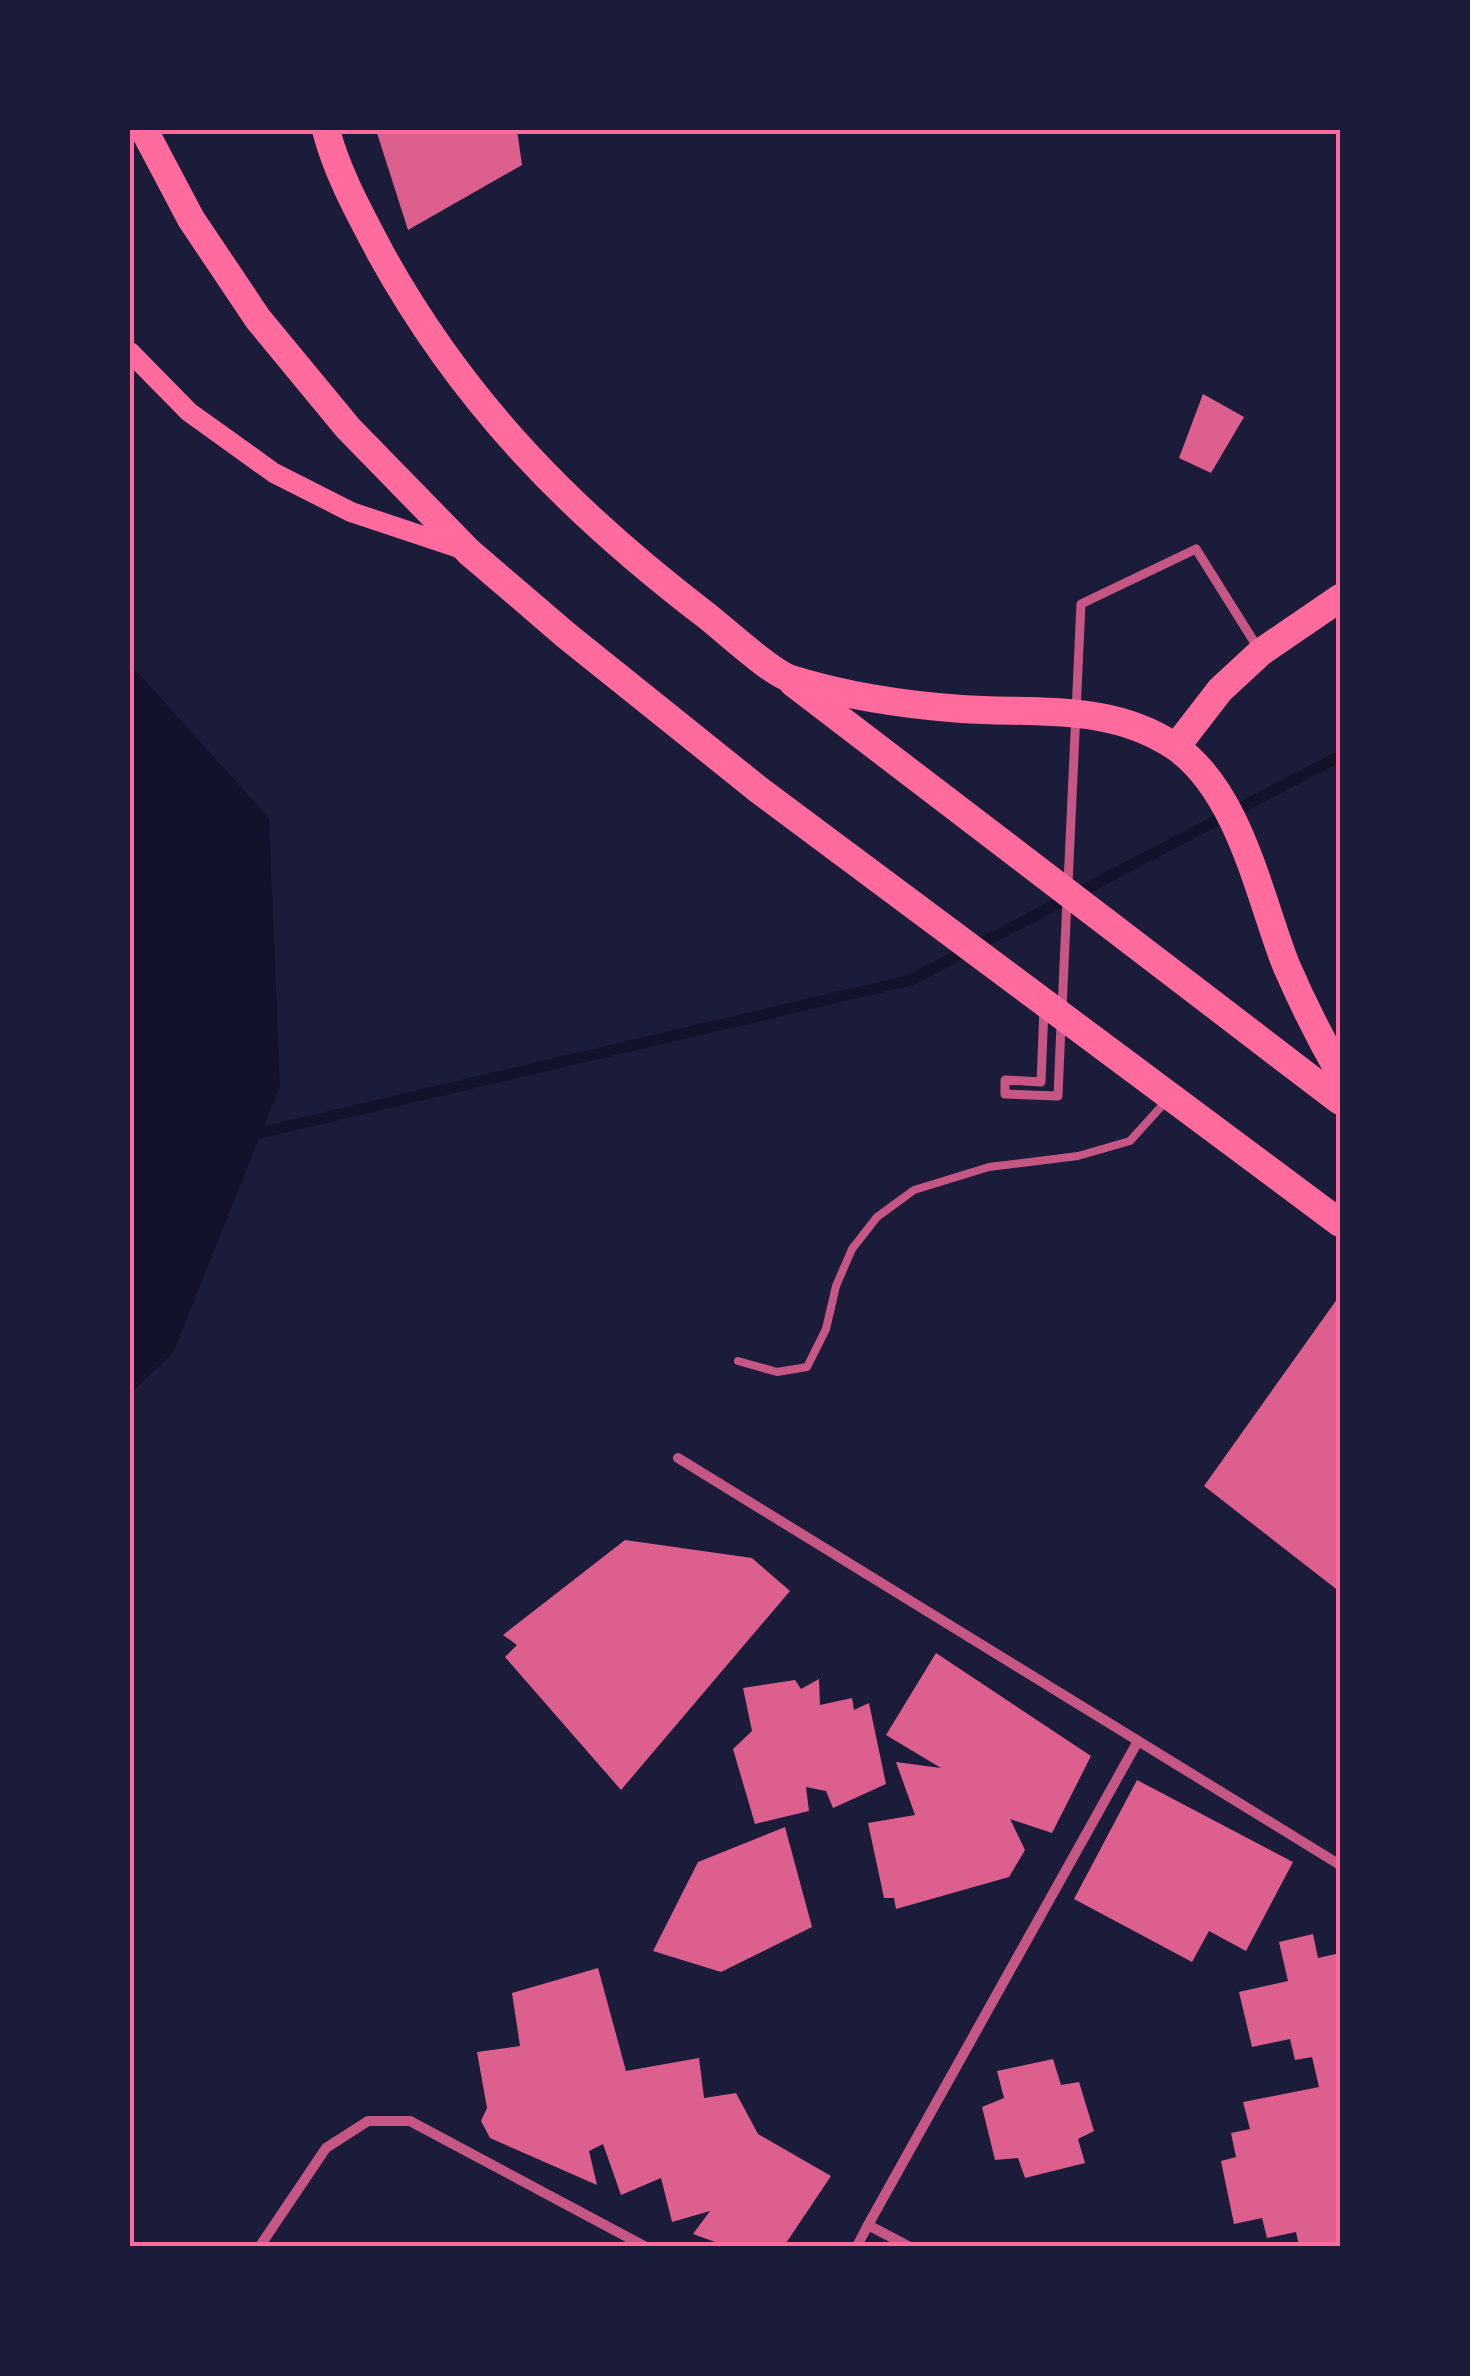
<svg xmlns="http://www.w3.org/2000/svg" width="1470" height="2376" font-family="'Varela Round',sans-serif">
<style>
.water{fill:#12122b}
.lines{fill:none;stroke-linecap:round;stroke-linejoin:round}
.stream{stroke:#12122b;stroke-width:11}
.building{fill:#dd5f8e}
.service{stroke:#c65784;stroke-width:8}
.pedestrian{stroke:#c65784;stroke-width:9}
.minor{stroke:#c65784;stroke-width:10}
.secondary{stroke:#ff6b9d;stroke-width:20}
.trunk{stroke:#ff6b9d;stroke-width:28}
.neatline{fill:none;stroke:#ff6b9d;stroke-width:4}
</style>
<rect width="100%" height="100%" fill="#1b1b3a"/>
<polygon class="water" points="130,664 269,818 280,1086 173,1353 130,1394"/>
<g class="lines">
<polyline class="stream" points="247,1136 911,980 1340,756"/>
</g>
<g class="building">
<polygon points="376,130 517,130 522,165 408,230"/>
<polygon points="1203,394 1244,417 1211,473 1179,458"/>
<polygon points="1340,1295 1340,1592 1204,1486"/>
<polygon points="625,1540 752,1558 790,1591 621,1790 505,1657 517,1645 503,1635"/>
<polygon points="936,1653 1091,1756 1052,1833 1010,1819 1025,1850 1009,1877 896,1909 894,1898 884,1898 868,1823 915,1815 896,1762 941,1768 886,1735"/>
<polygon points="819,1679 820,1705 852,1698 854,1710 869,1703 886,1784 833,1808 826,1791 806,1787 809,1811 755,1824 733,1749 752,1731 743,1688 795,1680 801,1689"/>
<polygon points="1137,1780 1293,1862 1246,1951 1209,1931 1192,1962 1074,1899"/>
<polygon points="785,1827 812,1927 721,1972 653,1951 698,1862"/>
<polygon points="1313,1934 1318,1958 1340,1953 1340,2246 1299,2246 1296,2232 1267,2238 1262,2218 1234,2224 1221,2161 1236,2157 1231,2133 1250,2129 1243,2102 1319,2087 1312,2057 1295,2060 1290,2039 1252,2047 1239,1992 1288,1981 1279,1942"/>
<polygon points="598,1968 626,2071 699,2058 704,2098 736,2093 758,2134 831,2176 784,2246 726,2246 693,2234 710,2211 672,2222 661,2178 621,2195 603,2144 589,2151 597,2185 490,2138 481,2121 487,2108 477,2052 520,2046 512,1993"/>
<polygon points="1053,2059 1061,2085 1079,2082 1094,2131 1078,2139 1085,2163 1025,2178 1018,2158 995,2160 982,2107 1004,2098 997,2071"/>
</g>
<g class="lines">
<polyline class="service" points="738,1361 777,1372 807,1367 826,1329 836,1286 852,1249 877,1217 914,1190 989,1167 1078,1156 1130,1141 1168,1099"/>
<g class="pedestrian">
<polyline points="1068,884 1081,604 1196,549 1258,648"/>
<polyline points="1044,1008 1041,1082 1005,1080 1005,1094 1058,1096 1061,1025"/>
<polyline points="1062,1009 1067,900"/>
</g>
<g class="minor">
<polyline points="678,1458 1340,1865"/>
<polyline points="260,2246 326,2148 368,2121 410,2121 644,2246"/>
<polyline points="857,2246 868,2225"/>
<polyline points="908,2246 868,2225 1138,1741"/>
</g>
<polyline class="secondary" points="130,352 189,412 274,473 351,512 462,549"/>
<g class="trunk">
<polyline points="144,130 191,219 258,319 348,428 469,552 567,636 759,790 1340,1223"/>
<path d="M326,130C337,173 360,214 381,254C464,404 571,512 707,616C726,631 770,672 791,679C846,696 905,705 962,709C1035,714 1110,703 1174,746C1239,790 1259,896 1286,965C1302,1002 1320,1038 1340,1073"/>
<polyline points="793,683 1340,1101"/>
<polyline points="1176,747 1220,690 1261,652 1340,598"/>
</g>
</g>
<rect width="1470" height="2376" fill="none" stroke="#1b1b3a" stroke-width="265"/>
<rect x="132" y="132" width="1206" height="2112" class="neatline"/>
</svg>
